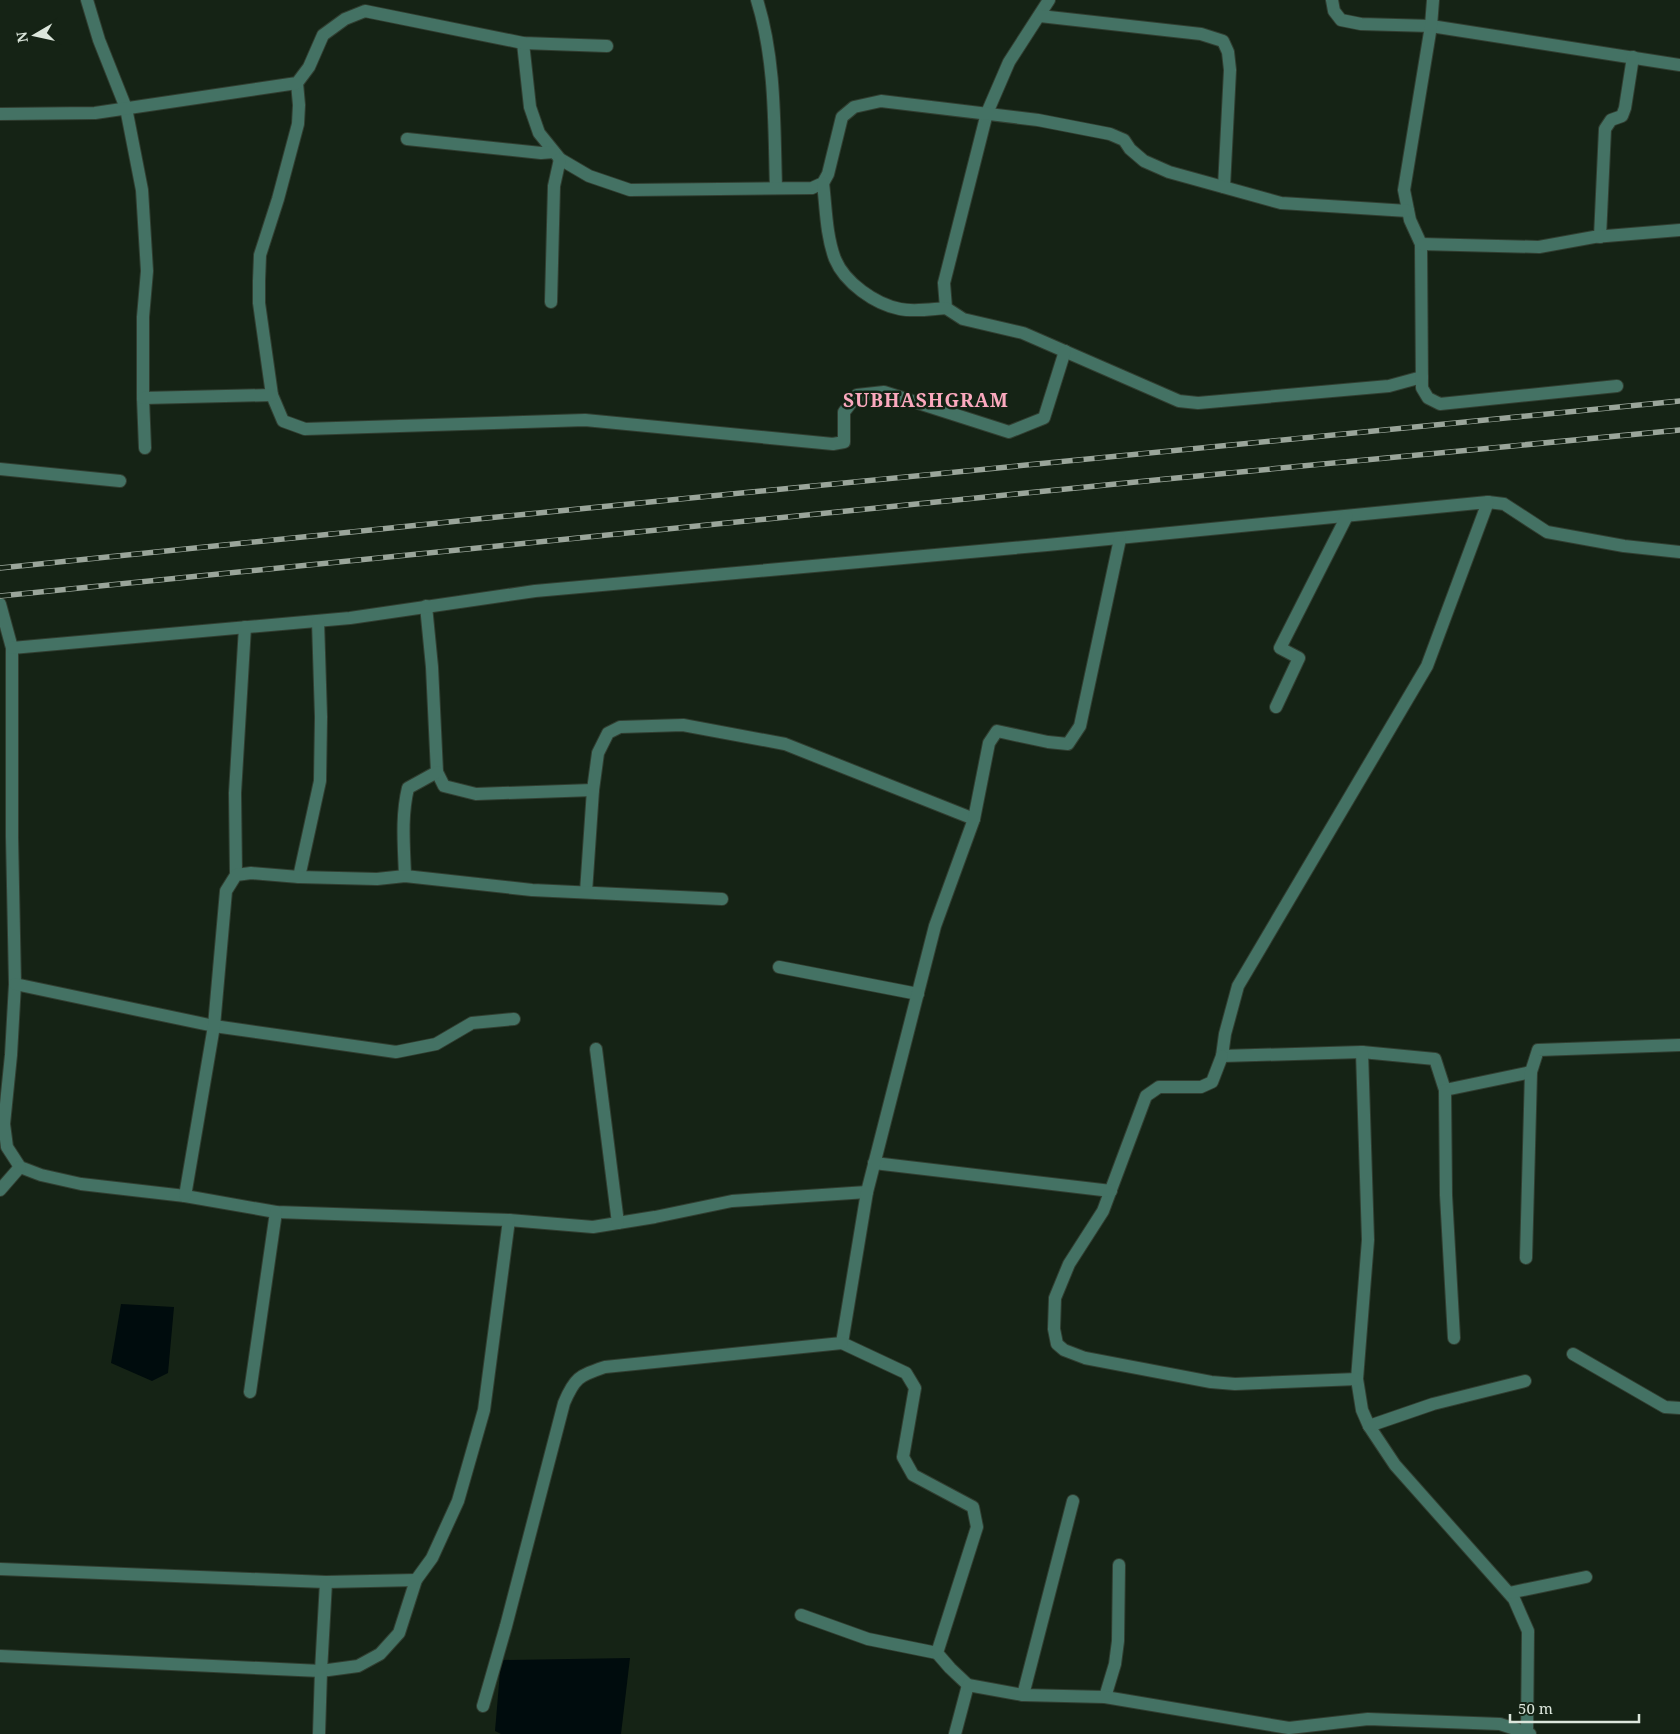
<svg xmlns="http://www.w3.org/2000/svg" width="1680" height="1734" font-family="'Noto Serif',serif">
<style>
.water{fill:#000c0d}
.lines{fill:none;stroke-linecap:round;stroke-linejoin:round}
.minor-casing{stroke:#313e31;stroke-width:14}
.minor{stroke:#447264;stroke-width:12}
.rail-casing{stroke:#9aa59a;stroke-width:5.5}
.rail{stroke:#152315;stroke-width:4;stroke-dasharray:11;stroke-linecap:butt}
.labels{text-anchor:middle;dominant-baseline:central;stroke-width:5;stroke-linejoin:round;paint-order:stroke}
.district-label{font-size:19px;font-weight:bold;letter-spacing:1px;fill:#fba9be;stroke:#152315}
</style>
<rect width="100%" height="100%" fill="#152315"/>
<g class="water">
<polygon points="121,1304 174,1307 168,1373 152,1381 111,1363"/>
<polygon points="630,1658 621,1734 501,1734 495,1731 501,1660"/>
</g>
<g class="lines">
<defs>
<g id="minor">
<polyline points="87,0 99,40 126,108 142,190 147,271 143,317 143,398 145,448"/>
<path d="M757,0C776,61 774,126 776,188"/>
<polyline points="1049,0 1009,62 987,113 944,283 946,308 963,319 1023,333 1179,401 1198,403 1389,386 1422,377"/>
<polyline points="1332,0 1334,11 1341,20 1361,24 1431,26 1680,65"/>
<polyline points="1433,0 1431,26 1404,190 1410,220 1421,244 1422,388 1428,398 1440,404 1617,386"/>
<polyline points="1040,16 1201,34 1223,41 1228,52 1230,70 1224,187"/>
<polyline points="523,43 530,107 539,133 560,159 589,176 630,190 812,188 823,183 828,174 842,117 854,107 881,101 1038,120 1110,134 1124,140 1130,149 1144,161 1169,172 1281,203 1408,211"/>
<polyline points="297,83 299,105 298,124 278,199 260,255 259,281 259,303 272,395 283,421 305,429 585,420 833,444 844,442 844,412 857,395 884,392 1009,432 1044,418 1065,351"/>
<polyline points="0,114 95,113 297,83 309,67 323,35 345,19 365,11 523,43 607,46"/>
<polyline points="407,139 541,153 554,152"/>
<path d="M823,183C826,208 826,235 835,259C845,283 875,304 900,309C915,312 931,309 946,308"/>
<polyline points="1600,237 1605,129 1611,120 1622,116 1625,108 1633,57"/>
<polyline points="1421,244 1539,247 1594,237 1680,230"/>
<polyline points="551,302 554,186 560,159"/>
<polyline points="143,398 272,395"/>
<polyline points="0,469 120,481"/>
<polyline points="1488,502 1504,504 1547,532 1624,546 1680,552"/>
<polyline points="0,604 12,648 12,837 15,984 11,1055 4,1124 7,1147 20,1167 41,1175 81,1184 185,1196 276,1212 509,1220 593,1227 655,1217 732,1201 867,1192"/>
<polyline points="426,606 432,667 437,772 444,786 476,794 593,790"/>
<polyline points="12,648 350,618 535,591 1047,545 1488,502 1427,666 1238,986 1225,1034 1222,1056 1362,1052 1435,1059 1445,1090 1531,1072"/>
<polyline points="1276,707 1299,658 1280,648 1347,516"/>
<polyline points="236,875 235,793 245,627"/>
<path d="M405,876C404,846 401,817 408,788L437,772"/>
<polyline points="299,877 320,781 321,717 318,621"/>
<polyline points="586,892 593,790 598,753 608,733 620,727 683,725 785,744 974,819"/>
<polyline points="779,967 918,994"/>
<polyline points="15,984 214,1026 396,1052 436,1044 472,1023 514,1019"/>
<polyline points="596,1049 618,1223"/>
<polyline points="1362,1052 1368,1240 1357,1379 1362,1410 1369,1426 1395,1465 1514,1599 1528,1631 1527,1733"/>
<polyline points="1222,1056 1212,1082 1201,1087 1159,1087 1146,1096 1103,1211 1069,1264 1055,1298 1054,1329 1057,1344 1064,1350 1085,1358 1211,1382 1235,1384 1357,1379"/>
<polyline points="1445,1090 1446,1195 1454,1338"/>
<polyline points="874,1163 1111,1191"/>
<polyline points="0,1190 20,1167"/>
<polyline points="185,1196 214,1026 226,891 236,875 251,873 299,877 377,879 405,876 532,890 722,899"/>
<polyline points="1526,1258 1531,1072 1538,1050 1680,1045"/>
<polyline points="1573,1354 1665,1407 1680,1408"/>
<polyline points="250,1392 276,1212"/>
<polyline points="1369,1426 1433,1404 1525,1381"/>
<polyline points="0,1569 326,1582 416,1580"/>
<polyline points="1509,1593 1586,1577"/>
<polyline points="801,1615 868,1639 937,1653"/>
<polyline points="0,1656 321,1671 358,1666 380,1654 399,1633 416,1580 432,1558 458,1501 484,1410 509,1220"/>
<polyline points="968,1685 950,1668 937,1653 977,1527 973,1507 913,1475 903,1457 915,1388 906,1373 842,1343 867,1192 935,926 974,819 989,743 997,731 1048,742 1068,744 1080,726 1120,539"/>
<polyline points="1023,1695 1073,1501"/>
<polyline points="1105,1697 1115,1664 1118,1641 1119,1565"/>
<path d="M483,1706L506,1626L564,1403C575,1377 579,1376 605,1367L842,1343"/>
<polyline points="319,1734 321,1671 326,1582"/>
<polyline points="955,1734 968,1685 1023,1695 1105,1697 1289,1728 1368,1719 1500,1724 1530,1734"/>
</g>
</defs>
<use href="#minor" class="minor-casing"/>
<use href="#minor" class="minor"/>
<defs>
<g id="rail">
<polyline points="0,568 507,516 1680,401"/>
<polyline points="0,596 1166,479 1680,430"/>
</g>
</defs>
<use href="#rail" class="rail-casing"/>
<use href="#rail" class="rail"/>
</g>
<g class="labels">
<g class="district-label">
<text x="926" y="400">SUBHASHGRAM</text>
</g>
</g>
<g transform="translate(35 35) rotate(261)" stroke="#152315" stroke-width="4" paint-order="stroke">
<path d="M0-4L9 19L0 12L-9 19Z" fill="#dce6dc"/>
<text y="-8" font-size="14" font-weight="bold" text-anchor="middle" fill="#dce6dc">N</text>
</g>
<path d="M1510 1714v8h129v-8" fill="none" stroke="#dce6dc" stroke-width="2.5"/>
<text x="1518" y="1714" font-size="15" fill="#dce6dc" stroke="#152315" stroke-width="4" paint-order="stroke">50 m</text>
</svg>
